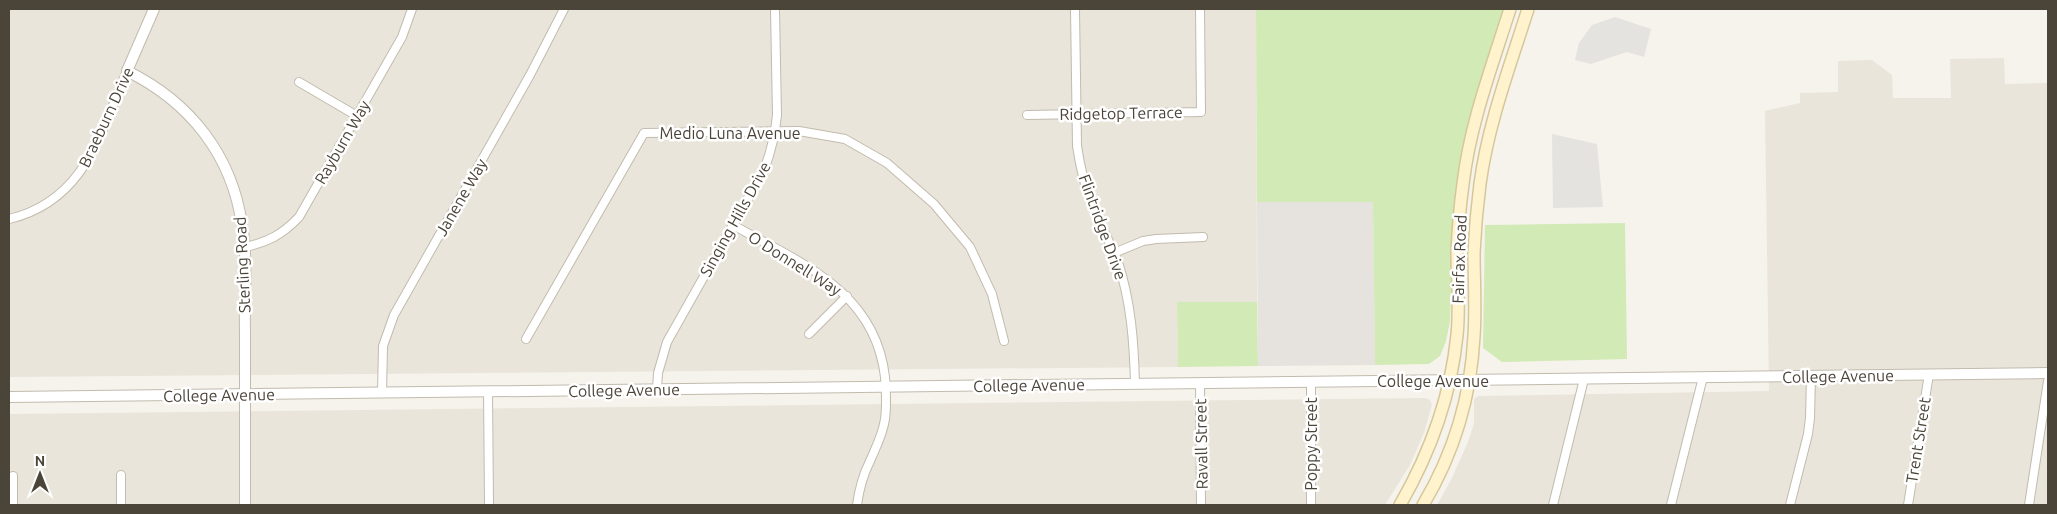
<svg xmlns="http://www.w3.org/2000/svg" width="2057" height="514" font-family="Ubuntu,sans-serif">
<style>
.residential{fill:#eae5da}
.industrial{fill:#e6e2dd}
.green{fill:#d2eab5}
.parking{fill:#e5e3e0}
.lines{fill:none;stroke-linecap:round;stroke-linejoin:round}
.minor-casing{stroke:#c2bbae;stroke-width:10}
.tertiary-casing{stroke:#c2bbae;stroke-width:12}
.secondary-casing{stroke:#d6c79b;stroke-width:14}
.minor{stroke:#fff;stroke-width:8}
.tertiary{stroke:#fff;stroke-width:10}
.secondary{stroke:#fff3cd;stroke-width:11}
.labels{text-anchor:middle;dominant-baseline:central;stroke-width:5;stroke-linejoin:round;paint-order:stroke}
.street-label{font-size:16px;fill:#4b4439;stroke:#fff}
</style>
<rect width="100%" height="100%" fill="#f6f3ec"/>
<g class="residential">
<polygon points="9,9 1256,9 1257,302 1177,303 1178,367 9,377"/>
<polygon points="2004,58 2005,84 2048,83 2048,505 1437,505 1451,480 1468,442 1474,424 1474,399 1478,396 1769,391 1765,111 1800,103 1800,93 1838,92 1838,61 1872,60 1892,75 1893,98 1951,98 1950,59"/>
<polygon points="1425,398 1430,400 1432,405 1424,433 1410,465 1385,505 9,505 9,414"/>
</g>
<polygon class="industrial" points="1373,201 1375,365 1258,366 1257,202"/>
<g class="green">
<polygon points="1256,9 1505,9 1470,132 1452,257 1450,321 1446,341 1440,356 1429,364 1375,365 1373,202 1257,202"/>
<polygon points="1625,223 1627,359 1502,362 1483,348 1485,225"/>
<polygon points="1177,302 1257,302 1258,366 1178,367"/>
</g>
<g class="parking">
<polygon points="1615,17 1651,29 1644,57 1627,52 1591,64 1575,60 1579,43 1592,25"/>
<polygon points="1552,134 1597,144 1603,207 1553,208"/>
</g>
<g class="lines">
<defs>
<g id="minor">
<path d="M1075,9L1077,146C1080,166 1084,184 1091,202C1099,223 1110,242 1118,262C1131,302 1134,342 1135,384"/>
<polyline points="299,82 357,116"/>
<polyline points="1027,115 1201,112 1200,9"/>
<path d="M9,219C85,201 100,134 127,71"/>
<path d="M733,225C800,263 875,290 885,377C886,391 887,405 885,419C883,434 876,447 870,461C863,475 859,490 857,505"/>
<path d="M244,247C267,243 283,234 299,217L402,37L412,9"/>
<polyline points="1114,253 1143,241 1156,239 1203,237"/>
<polyline points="809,334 847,296"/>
<polyline points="526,339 644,133 799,131 845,139 887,163 934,204 970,247 992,294 1004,341"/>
<polyline points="1200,383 1201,505"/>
<path d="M657,389L658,373L667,342L764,170C771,152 775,135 777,115L775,9"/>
<polyline points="488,391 489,505"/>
<polyline points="382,393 383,346 394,315 530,75 564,9"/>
<polyline points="13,505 13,476"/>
<polyline points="121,505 121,475"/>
<polyline points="1311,505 1311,382"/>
<polyline points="1553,505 1584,379"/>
<polyline points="1671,505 1703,377"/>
<polyline points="1790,505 1808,434 1810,418 1811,376"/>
<polyline points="1908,505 1929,374"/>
<polyline points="2029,505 2048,381"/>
</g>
<g id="tertiary">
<path d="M154,9L127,71C190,102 232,155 242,225C248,259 244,296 245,331C245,389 245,447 245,505"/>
<polyline points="9,397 2048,373"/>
</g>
<g id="secondary">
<path d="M1400,505C1430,453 1451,395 1457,335C1460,307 1457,279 1457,252C1458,229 1460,206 1463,184C1470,124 1492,66 1510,9"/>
<path d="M1423,505C1454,453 1471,396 1474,336C1476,308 1474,280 1474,253C1475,230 1477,207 1480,184C1488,124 1510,66 1528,9"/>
</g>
</defs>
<use href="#minor" class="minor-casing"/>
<use href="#tertiary" class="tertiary-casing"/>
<use href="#secondary" class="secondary-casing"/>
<use href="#minor" class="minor"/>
<use href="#tertiary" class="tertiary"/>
<use href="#secondary" class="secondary"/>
</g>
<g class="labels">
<g class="street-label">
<text transform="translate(1121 113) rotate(-1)">Ridgetop Terrace</text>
<text transform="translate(106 117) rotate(-65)">Braeburn Drive</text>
<text x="730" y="133">Medio Luna Avenue</text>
<text transform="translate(342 142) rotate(-60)">Rayburn Way</text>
<text transform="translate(461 197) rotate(-60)">Janene Way</text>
<text transform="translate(735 219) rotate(-61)">Singing Hills Drive</text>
<text transform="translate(1103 227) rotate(70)">Flintridge Drive</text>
<text transform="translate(1459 259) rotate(-88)">Fairfax Road</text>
<text transform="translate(795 263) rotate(32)">O Donnell Way</text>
<text transform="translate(242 265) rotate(-93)">Sterling Road</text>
<text transform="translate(1838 376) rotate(-1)">College Avenue</text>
<text x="1433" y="381">College Avenue</text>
<text transform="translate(1029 385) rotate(-1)">College Avenue</text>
<text transform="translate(624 390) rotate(-1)">College Avenue</text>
<text transform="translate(219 395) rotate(-1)">College Avenue</text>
<text transform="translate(1918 440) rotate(-81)">Trent Street</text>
<text transform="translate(1201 444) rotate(-91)">Ravall Street</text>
<text transform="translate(1311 444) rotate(-90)">Poppy Street</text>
</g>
</g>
<rect width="2057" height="514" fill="none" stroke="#4b4439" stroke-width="20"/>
<g transform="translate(40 474)" stroke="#ffffff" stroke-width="4" paint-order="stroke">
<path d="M0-4L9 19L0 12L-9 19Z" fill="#4b4439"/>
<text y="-8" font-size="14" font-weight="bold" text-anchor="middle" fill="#4b4439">N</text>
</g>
</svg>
